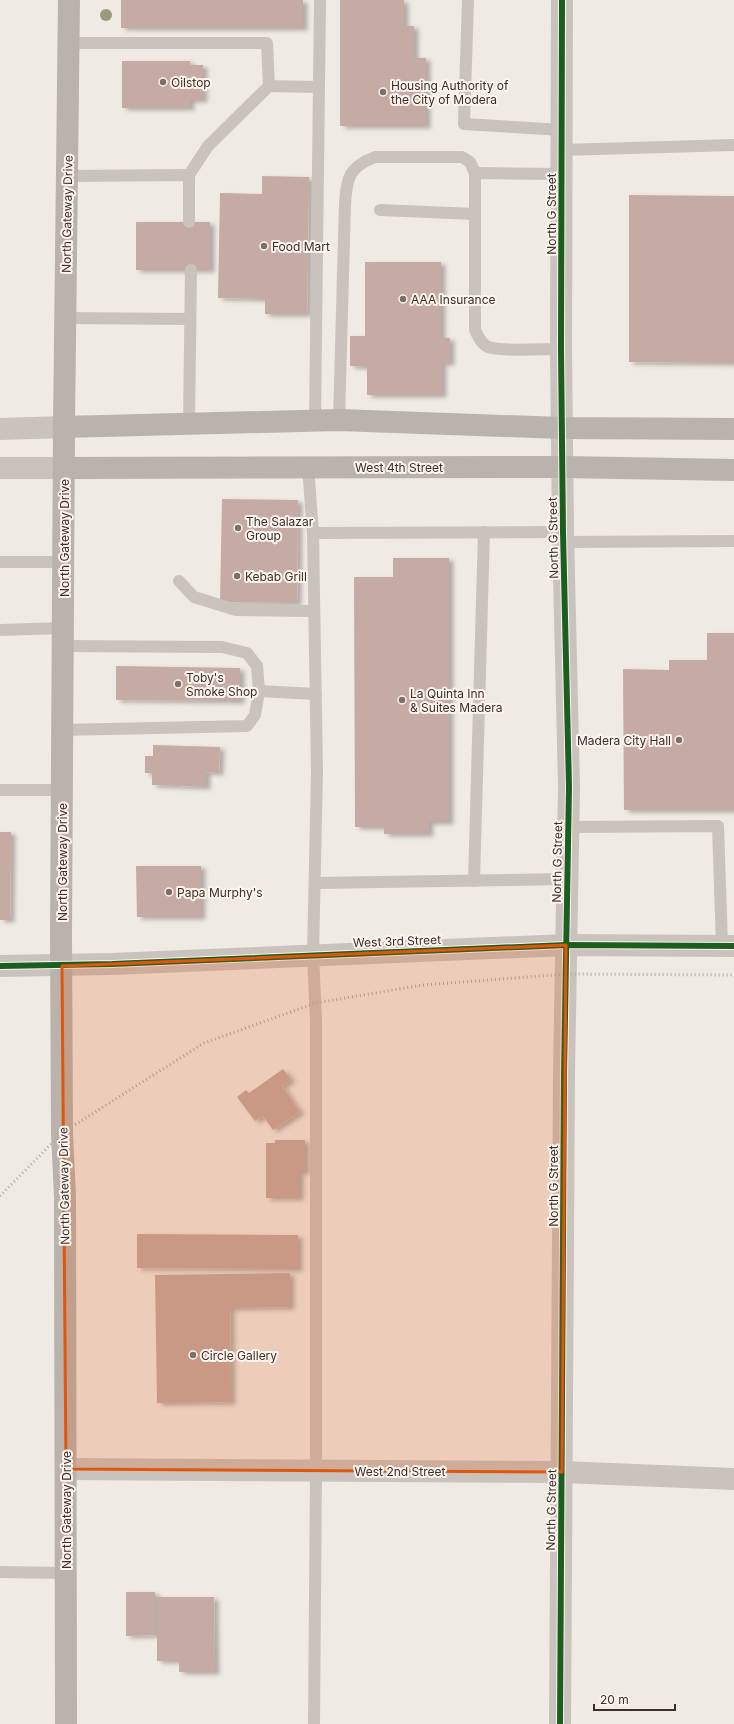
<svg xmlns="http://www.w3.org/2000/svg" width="734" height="1724" font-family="Inter,sans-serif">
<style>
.building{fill:#c5aba4;filter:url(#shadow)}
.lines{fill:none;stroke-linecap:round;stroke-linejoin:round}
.lane{stroke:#cac2bc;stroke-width:12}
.street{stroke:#cac2bc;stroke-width:22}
.secondary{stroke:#bab2ad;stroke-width:22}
.rail{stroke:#b1aba7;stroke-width:3;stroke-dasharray:1 3;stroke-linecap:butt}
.cycleway-casing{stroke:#fcf4ed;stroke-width:8}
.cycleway{stroke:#1b5e20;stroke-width:6}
.tree{fill:#979c7e}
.marked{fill:#df570e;fill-opacity:0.2;stroke:#df570e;stroke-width:3;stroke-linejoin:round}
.poi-dot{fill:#7b706b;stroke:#fcf4ed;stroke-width:1.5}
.labels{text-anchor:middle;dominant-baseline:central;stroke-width:4;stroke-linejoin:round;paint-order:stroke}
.poi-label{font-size:12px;fill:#3c2e2a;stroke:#fcf4ed;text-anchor:start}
.street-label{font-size:12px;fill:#3c2e2a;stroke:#fcf4ed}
</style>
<defs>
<filter id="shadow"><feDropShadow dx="4.5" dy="2.5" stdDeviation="2" flood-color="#0004"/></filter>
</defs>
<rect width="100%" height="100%" fill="#f0eae4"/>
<g class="building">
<rect x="121" y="0" width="182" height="28"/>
<polygon points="340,0 404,0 404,26 414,26 414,58 426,58 426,126 340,126"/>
<polygon points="122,61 190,61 190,65 203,65 203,100 190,100 190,108 122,108"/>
<polygon points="262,176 309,177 307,314 265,314 265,299 218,298 220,193 262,194"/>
<polygon points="629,195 734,196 734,363 629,362"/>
<rect x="136" y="222" width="74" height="48"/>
<polygon points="365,262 441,262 441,338 450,338 450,363 442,363 442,395 367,395 367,367 350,366 350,336 365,336"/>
<polygon points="222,499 298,500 297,603 220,602"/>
<polygon points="393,558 449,558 449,822 429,822 429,834 384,834 384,827 355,827 354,577 393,577"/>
<polygon points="707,633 734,633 734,810 624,810 623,669 669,670 669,660 707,660"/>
<polygon points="116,666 240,668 240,701 116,700"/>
<polygon points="153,745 220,747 219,773 206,772 206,787 152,785 152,773 145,773 145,756 153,756"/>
<polygon points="0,832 11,832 10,920 0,920"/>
<polygon points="136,866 201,866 201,917 137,917"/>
<polygon points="283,1069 291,1080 282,1086 300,1112 273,1130 263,1116 255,1121 237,1097 246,1090 249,1093"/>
<polygon points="275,1140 305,1140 305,1172 299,1172 299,1198 266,1198 266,1143 275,1143"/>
<polygon points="137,1234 298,1235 298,1269 137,1268"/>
<polygon points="290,1273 290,1307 230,1308 231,1402 157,1403 155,1275"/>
<polygon points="126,1592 155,1592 155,1635 126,1636"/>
<polygon points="157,1597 214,1597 215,1672 179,1672 179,1661 157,1661"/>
</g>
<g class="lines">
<g class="lane">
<polyline points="468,0 464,124 562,130"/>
<polyline points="69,43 267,43 269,86 318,87"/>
<polyline points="562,150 734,145"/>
<polyline points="189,175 208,146 269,86"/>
<polyline points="67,176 189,175 189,222"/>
<polyline points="380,210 475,214"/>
<polyline points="65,318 190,319"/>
<path d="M561,349C544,349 503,352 488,347C481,344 478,336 475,330V173L562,174"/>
<path d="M339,420L345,203C347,177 349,167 375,157H462L470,162L475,173"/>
<polyline points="315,421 320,0"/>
<polyline points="189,423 191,270"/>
<polyline points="308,466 313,533 317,772 313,955 316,1021 316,1471 314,1724"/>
<polyline points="313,533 563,532"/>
<polyline points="564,542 734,541"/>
<polyline points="0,562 64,562"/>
<polyline points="179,581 194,597 236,610 314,611"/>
<polyline points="0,630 63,628"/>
<polyline points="259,691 316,694"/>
<polyline points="62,730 247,726 255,715 259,691 257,666 247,653 222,647 63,646"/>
<polyline points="0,790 62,790"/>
<polyline points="568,827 718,826 722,946"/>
<polyline points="474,881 484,532"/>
<polyline points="315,883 567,879"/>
<polyline points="0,1572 66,1573"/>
</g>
<g class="street">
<polyline points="0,429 64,427"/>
<polyline points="0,468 64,468"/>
<polyline points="0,966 112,964 566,945 734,946"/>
<polyline points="66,1469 562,1472 734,1479"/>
<polyline points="560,1724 564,1074 569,787 563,532 561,349 562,0"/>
</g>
<g class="secondary">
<polyline points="64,427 339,420 562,428 734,429"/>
<polyline points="64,468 563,467 734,470"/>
<polyline points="66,1724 65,1197 62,1133 61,934 64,427 69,0"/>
</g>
<polyline class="rail" points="0,1196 62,1133 204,1043 316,1003 423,985 567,974 734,975"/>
<defs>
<g id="cycleway">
<polyline points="0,966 112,964 566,945 734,946"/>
<polyline points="560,1724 564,1074 569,787 563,532 561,349 562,0"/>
</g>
</defs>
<use href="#cycleway" class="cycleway-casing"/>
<use href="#cycleway" class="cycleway"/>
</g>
<circle class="tree" cx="106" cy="15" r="6"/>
<path class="marked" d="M566,945L562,1472L66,1469L62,966Z"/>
<g class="poi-dot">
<circle cx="163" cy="82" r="4"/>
<circle cx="383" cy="92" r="4"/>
<circle cx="264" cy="246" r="4"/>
<circle cx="403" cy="299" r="4"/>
<circle cx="238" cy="528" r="4"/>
<circle cx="237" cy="576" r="4"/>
<circle cx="178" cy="684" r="4"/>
<circle cx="402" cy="700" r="4"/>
<circle cx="679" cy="740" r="4"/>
<circle cx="169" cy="892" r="4"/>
<circle cx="193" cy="1355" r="4"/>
</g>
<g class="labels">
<g class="poi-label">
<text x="171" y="82">Oilstop</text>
<text x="391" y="85">Housing Authority of<tspan x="391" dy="14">the City of Modera</tspan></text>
<text x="272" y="246">Food Mart</text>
<text x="411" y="299">AAA Insurance</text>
<text x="246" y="521">The Salazar<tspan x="246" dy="14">Group</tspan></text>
<text x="245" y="576">Kebab Grill</text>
<text x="186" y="677">Toby's<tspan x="186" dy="14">Smoke Shop</tspan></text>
<text x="410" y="693">La Quinta Inn<tspan x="410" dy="14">&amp; Suites Madera</tspan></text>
<text x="671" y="740" text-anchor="end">Madera City Hall</text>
<text x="177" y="892">Papa Murphy's</text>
<text x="201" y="1355">Circle Gallery</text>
</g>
<g class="street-label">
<text transform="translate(67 214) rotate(-89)">North Gateway Drive</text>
<text transform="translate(551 214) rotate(-90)">North G Street</text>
<text x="399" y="467">West 4th Street</text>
<text transform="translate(64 538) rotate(-90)">North Gateway Drive</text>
<text transform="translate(553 538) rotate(-91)">North G Street</text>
<text transform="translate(62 862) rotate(-90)">North Gateway Drive</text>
<text transform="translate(557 862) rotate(-89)">North G Street</text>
<text transform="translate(397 941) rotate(-2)">West 3rd Street</text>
<text transform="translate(64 1186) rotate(-91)">North Gateway Drive</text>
<text transform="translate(553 1186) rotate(-90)">North G Street</text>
<text x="400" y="1471">West 2nd Street</text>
<text transform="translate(66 1510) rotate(-90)">North Gateway Drive</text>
<text transform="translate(551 1510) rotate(-89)">North G Street</text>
</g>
</g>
<path d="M594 1704v6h81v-6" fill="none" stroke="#3c2e2a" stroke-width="2"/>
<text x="600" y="1704" font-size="12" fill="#3c2e2a" stroke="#fcf4ed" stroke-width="3" paint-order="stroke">20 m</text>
</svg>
